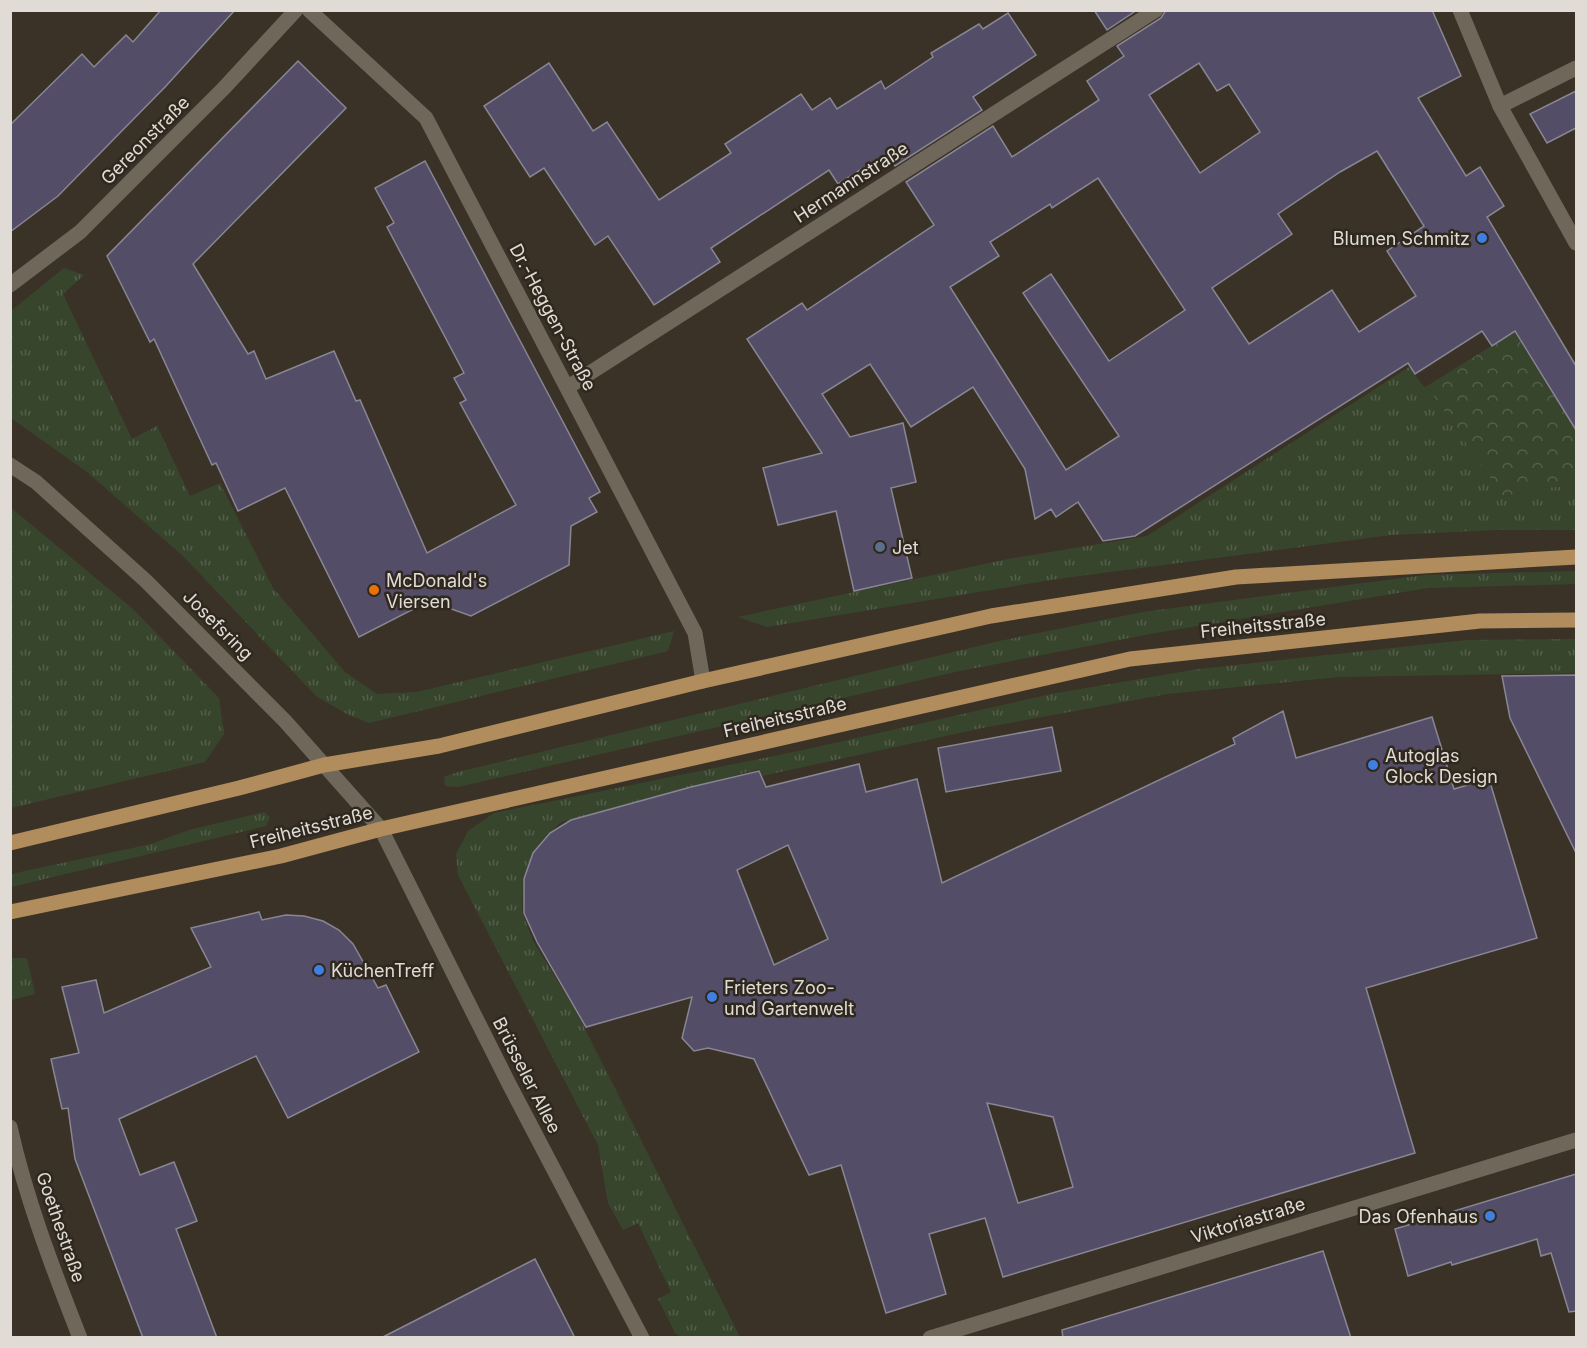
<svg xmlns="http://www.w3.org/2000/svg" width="1587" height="1348" font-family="Inter,sans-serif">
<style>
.grass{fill:url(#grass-tufts)}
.forest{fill:url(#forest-crowns)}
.building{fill:#534d67;stroke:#898694;stroke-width:1.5;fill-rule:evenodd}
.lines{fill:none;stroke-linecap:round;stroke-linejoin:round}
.street{stroke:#70675b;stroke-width:15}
.secondary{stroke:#70675b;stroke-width:15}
.primary{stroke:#b18c5c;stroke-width:15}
.shop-dot{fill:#3f7fe0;stroke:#2f281e;stroke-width:2}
.service-dot{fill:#5c6f8a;stroke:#2f281e;stroke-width:2}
.food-dot{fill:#e8710a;stroke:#2f281e;stroke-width:2}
.labels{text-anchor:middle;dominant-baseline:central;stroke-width:5;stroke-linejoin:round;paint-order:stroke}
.street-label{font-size:18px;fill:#e0dbd5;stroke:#2f281e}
.poi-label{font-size:18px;fill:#e0dbd5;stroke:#2f281e;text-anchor:start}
</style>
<defs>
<pattern id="grass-tufts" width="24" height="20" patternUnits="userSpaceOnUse" patternTransform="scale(1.5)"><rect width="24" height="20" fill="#38452d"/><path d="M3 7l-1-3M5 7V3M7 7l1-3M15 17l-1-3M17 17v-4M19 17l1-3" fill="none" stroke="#545f4b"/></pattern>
<pattern id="forest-crowns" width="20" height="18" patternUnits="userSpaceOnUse" patternTransform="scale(1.5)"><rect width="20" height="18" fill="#38452d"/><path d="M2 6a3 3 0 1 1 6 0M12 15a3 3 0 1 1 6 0" fill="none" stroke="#545f4b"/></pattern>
</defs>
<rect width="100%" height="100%" fill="#3a3227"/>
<g class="grass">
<polygon points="64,268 84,275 63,294 132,439 157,426 190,496 220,483 273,588 345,672 377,694 417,692 674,631 668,651 369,723 347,714 316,696 182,555 87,472 11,418 11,311"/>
<polygon points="1409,367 1424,387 1427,386 1503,497 1535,488 1576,486 1576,530 1494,530 1391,535 1057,579 767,627 738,617 1008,559 1147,536"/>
<polygon points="10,507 134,610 219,698 224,734 205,762 11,808"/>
<polygon points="1576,571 1576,584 1428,588 1155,633 955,672 458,787 445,786 444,777 458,772 999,641 1143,612 1425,575"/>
<polygon points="1576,639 1576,673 1339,677 1167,694 982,728 762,776 759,769 561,822 544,838 532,853 523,879 522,912 533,941 576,1011 740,1337 681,1337 675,1333 658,1299 671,1292 638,1223 623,1230 608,1203 598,1145 458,875 456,854 468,831 494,813 808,749 1051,694 1199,669 1467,640"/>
<polygon points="264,812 270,817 266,826 11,887 11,874 151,844 189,830"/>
<polygon points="11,958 27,958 35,994 11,1000"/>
</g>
<polygon class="forest" points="1514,332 1568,417 1576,413 1576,486 1535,488 1503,497 1427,386"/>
<g class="building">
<polygon points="161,10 235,10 166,86 58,196 10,232 10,125 82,54 94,67 126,35 133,42"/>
<polygon points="1094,10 1137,10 1107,30"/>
<path d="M1166,10H1432L1461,76L1418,98L1466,176L1480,167L1504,206L1487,217L1576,366V430L1515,331L1492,346L1482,331L1415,374L1408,363L1135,536L1103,541L1078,502L1056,517L1051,509L1035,519L1025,469L973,387L911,427L870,364L822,394L850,437L903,423L916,482L891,488L912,578L854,591L836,511L778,525L763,468L822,453L747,339L802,303L807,310L934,225L906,182L993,126L1012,157L1099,100L1087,81L1124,56L1117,46L1161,18ZM1199,63L1217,91L1229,84L1260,132L1200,173L1149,95ZM1377,151L1424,226L1387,251L1416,296L1359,332L1332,290L1249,344L1212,288L1292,234L1278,214L1340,172ZM1098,178L1185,310L1109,361L1051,274L1023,293L1119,436L1066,470L950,287L999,256L990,242L1050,204L1052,208Z"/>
<polygon points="1008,13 1036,55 973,97 982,110 895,166 887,153 838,184 829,170 711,248 720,262 654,305 608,236 595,245 544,168 530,177 484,106 549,63 593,131 607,122 659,200 731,153 725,144 801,94 812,110 830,98 837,109 881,81 885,89 933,57 931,53 979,24 983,29"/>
<polygon points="298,61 346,108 193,264 248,354 254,351 266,379 334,351 356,401 360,400 427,553 516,505 460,403 466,400 454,378 464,373 387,227 394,223 375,188 425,161 600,492 589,498 597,512 571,526 569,565 471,616 429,601 359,637 285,488 238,511 216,463 212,465 154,339 150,342 107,256"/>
<polygon points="1576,91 1576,128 1547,143 1530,114"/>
<polygon points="1576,675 1576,853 1510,718 1502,676"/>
<path d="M1283,711L1296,758L1432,717L1454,789L1489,779L1537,938L1366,988L1415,1153L1003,1277L985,1218L929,1234L946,1294L886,1313L841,1165L809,1175L754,1059L708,1048L694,1051L682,1038L692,997L586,1027L537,942L524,913V879L533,853L550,833L571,820L691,787L759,771L766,787L859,764L866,792L917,779L942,883L1235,744L1233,738ZM788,845L828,939L774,965L737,870ZM987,1103L1053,1117L1073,1187L1018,1203Z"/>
<polygon points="1052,727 1061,771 946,792 938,748"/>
<polygon points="259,912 262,920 286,915 304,916 323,921 339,930 353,944 378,988 386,985 419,1052 288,1118 256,1056 119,1119 140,1175 174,1162 197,1221 176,1229 217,1338 143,1338 75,1159 68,1108 62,1109 51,1059 79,1053 62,987 96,980 104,1013 211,967 191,928"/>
<polygon points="1576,1174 1576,1311 1569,1312 1551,1253 1541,1256 1537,1239 1452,1265 1451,1262 1408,1276 1395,1229"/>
<polygon points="1323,1251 1351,1338 1063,1338 1062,1330"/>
<polygon points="535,1259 575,1338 381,1338 475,1290"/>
</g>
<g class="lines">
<g class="street">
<polyline points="309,10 426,118 695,633 703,681"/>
<polyline points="1460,10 1500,106 1576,243"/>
<polyline points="1500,106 1576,68"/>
<polyline points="10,285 80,232 224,88 296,10"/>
<polyline points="568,387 1156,10"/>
<path d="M10,1127C26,1199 53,1269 80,1338"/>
<polyline points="930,1338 1576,1140"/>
</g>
<polyline class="secondary" points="10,465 36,482 146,581 285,721 381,829 508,1082 642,1338"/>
<g class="primary">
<polyline points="10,843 239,788 324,765 439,746 703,681 991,616 1236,577 1576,557"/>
<polyline points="10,912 281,856 381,829 1130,659 1480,621 1576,620"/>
</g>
</g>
<g class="shop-dot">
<circle cx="1482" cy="238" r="6"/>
<circle cx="1373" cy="765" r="6"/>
<circle cx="319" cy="970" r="6"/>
<circle cx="712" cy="997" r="6"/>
<circle cx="1490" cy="1216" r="6"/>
</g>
<circle class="service-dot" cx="880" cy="547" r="6"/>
<circle class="food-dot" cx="374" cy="590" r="6"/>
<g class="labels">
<g class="street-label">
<text transform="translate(145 140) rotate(-45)">Gereonstraße</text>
<text transform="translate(851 182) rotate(-33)">Hermannstraße</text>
<text transform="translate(553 317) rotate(62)">Dr.-Heggen-Straße</text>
<text transform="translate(218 625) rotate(45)">Josefsring</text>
<text transform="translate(1263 625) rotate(-6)">Freiheitsstraße</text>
<text transform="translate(785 717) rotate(-13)">Freiheitsstraße</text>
<text transform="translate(311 827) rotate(-14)">Freiheitsstraße</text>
<text transform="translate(527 1075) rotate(63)">Brüsseler Allee</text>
<text transform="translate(1248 1220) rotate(-17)">Viktoriastraße</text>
<text transform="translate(61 1227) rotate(71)">Goethestraße</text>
</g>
<g class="poi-label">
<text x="1470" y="238" text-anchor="end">Blumen Schmitz</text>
<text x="892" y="547">Jet</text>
<text x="386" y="580">McDonald's<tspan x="386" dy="21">Viersen</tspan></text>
<text x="1385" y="755">Autoglas<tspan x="1385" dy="21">Glock Design</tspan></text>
<text x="331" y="970">KüchenTreff</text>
<text x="724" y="987">Frieters Zoo-<tspan x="724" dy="21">und Gartenwelt</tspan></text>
<text x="1478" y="1216" text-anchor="end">Das Ofenhaus</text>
</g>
</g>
<rect width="1587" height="1348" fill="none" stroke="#e0dbd5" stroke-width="24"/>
</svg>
